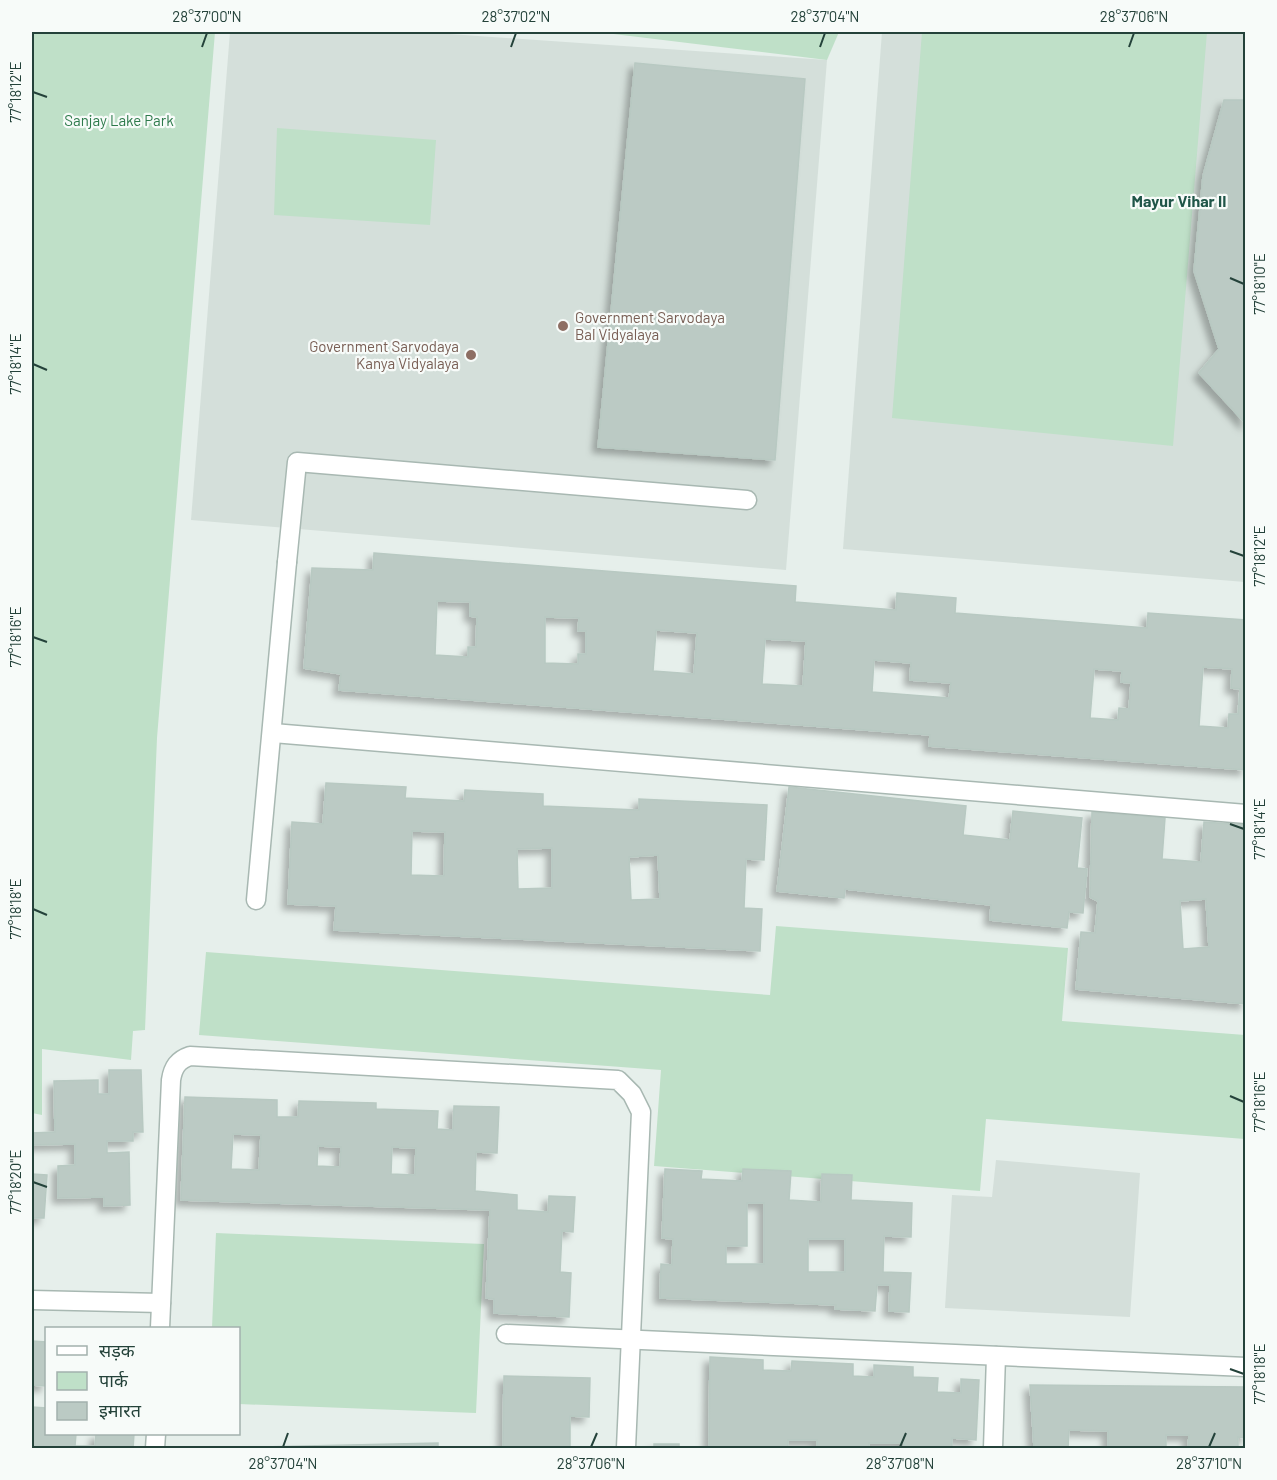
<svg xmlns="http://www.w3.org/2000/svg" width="1277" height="1480" font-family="Barlow,'Noto Sans Devanagari',sans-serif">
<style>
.built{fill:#d4dfda}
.green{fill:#bfe0c8}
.building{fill:#bbcac4;stroke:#b8c9c2;stroke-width:1.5;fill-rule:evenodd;filter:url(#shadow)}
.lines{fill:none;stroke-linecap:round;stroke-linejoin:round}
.service-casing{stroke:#a8b8b2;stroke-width:21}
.minor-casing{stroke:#a8b8b2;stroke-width:21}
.service{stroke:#fff;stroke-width:18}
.minor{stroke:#fff;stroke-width:18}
.ticks{fill:none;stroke:#24423a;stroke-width:2}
.education-dot{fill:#8d6e63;stroke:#f7fbf9;stroke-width:2}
.labels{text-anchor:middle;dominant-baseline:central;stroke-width:4.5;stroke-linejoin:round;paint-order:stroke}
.park-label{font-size:15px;fill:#2d7a4b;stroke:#f7fbf9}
.education-label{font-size:15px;fill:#785e54;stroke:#f7fbf9;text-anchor:start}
.neighbourhood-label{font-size:16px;font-weight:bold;fill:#1f5548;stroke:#f7fbf9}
.neatline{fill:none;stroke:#24423a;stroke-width:2}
.ticks-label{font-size:15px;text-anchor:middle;fill:#24423a}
</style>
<defs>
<filter id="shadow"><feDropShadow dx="-5.5" dy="5.5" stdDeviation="3" flood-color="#0004"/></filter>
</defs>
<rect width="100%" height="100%" fill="#e6efeb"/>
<g class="built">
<polygon points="230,32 421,32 827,60 786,570 191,520"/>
<polygon points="882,32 1245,32 1245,582 843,549"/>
<polygon points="996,1160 1140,1173 1130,1317 945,1308 952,1195 992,1197"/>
</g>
<g class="green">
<polygon points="32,32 215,32 157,738 145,1030 133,1031 131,1060 42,1049 42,1115 32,1113"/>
<polygon points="597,32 839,32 827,60"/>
<polygon points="922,32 1207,32 1173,446 892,418"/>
<polygon points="277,128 436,140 430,225 274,215"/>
<polygon points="776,926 1068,948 1062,1021 1245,1035 1245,1139 986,1119 980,1191 654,1166 661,1070 199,1035 206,952 770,995"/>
<polygon points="216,1233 484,1244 476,1413 239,1404 238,1328 212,1328"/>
</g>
<g class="building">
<polygon points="635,63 805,79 775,460 598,447"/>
<polygon points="1224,100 1246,100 1246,424 1199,373 1219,349 1194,271 1203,176"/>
<path d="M374,553L796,586L795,602L896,610L897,593L956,598L955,613L1147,628L1148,613L1246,620V770L929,746L930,735L339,690L341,674L304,668L312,568L373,570ZM437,601L470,602V616L477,617L476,647H468V657L435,655ZM545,617L579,618L578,631H586V654H578V664L545,663ZM656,630L697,633L694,674L653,671ZM765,639L806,641L803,686L762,684ZM874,660L911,663L910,680L951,683L949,698L872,692ZM1203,667L1232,669L1231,688L1240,689L1238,714H1229L1228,728L1199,726ZM1094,669L1122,671L1121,682L1131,683L1129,709L1119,708L1118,720L1090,718Z"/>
<path d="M326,783L406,787L405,798L464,801L465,790L543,794V806L639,810V799L767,805L764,860L746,859L744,908L762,909L760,951L334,930L336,906L288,904L292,822L323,824ZM412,831L445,832L444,876L411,875ZM552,848V888L518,889L517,849ZM658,855L660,899L631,900L629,857Z"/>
<polygon points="789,787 966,806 963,835 1010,840 1013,811 1082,818 1077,868 1087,869 1083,913 1069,912 1067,928 990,920 991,905 845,889 844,898 777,891"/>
<path d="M1092,812L1165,818L1162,859L1201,862L1204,822L1246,825V1004L1076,989L1081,932L1095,933L1098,901L1090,897ZM1206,899L1209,947L1183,949L1180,901Z"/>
<polygon points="109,1070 141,1070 143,1132 133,1132 133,1141 107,1141 107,1153 129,1152 130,1205 104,1206 104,1197 58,1198 58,1166 75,1165 75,1144 32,1145 32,1133 55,1132 54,1081 98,1080 98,1094 109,1094"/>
<path d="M185,1097L277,1100V1117H298L299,1101L376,1103V1109L438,1111L437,1129L453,1130L454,1106L499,1107L497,1153L476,1152L475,1191L517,1195V1210L548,1212L549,1196L575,1197L573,1232L562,1231L560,1272L571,1273L569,1317L494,1313V1299L486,1298L490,1210L181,1200ZM233,1134L261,1135L259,1170L231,1169ZM318,1146L341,1147L340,1167L317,1166ZM392,1147L416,1148L415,1175L391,1174Z"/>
<path d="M665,1169L702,1171L701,1179L742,1181L743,1169L791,1171L789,1200L821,1202L822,1174L852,1175L851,1200L912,1203L911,1237L884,1236L883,1272L911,1273L909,1312L889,1311L890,1285H877L875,1311L835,1309L836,1305L660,1298L661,1264L672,1265L673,1239L662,1238ZM747,1203H764V1264H726V1246H747ZM808,1239H845V1272H808Z"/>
<polygon points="32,1174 47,1175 44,1218 32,1218"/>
<polygon points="32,1341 46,1342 46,1386 32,1385"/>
<polygon points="710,1357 763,1360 763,1370 791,1371 792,1361 853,1364 853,1376 874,1377 874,1365 913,1367 913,1377 938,1378 937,1392 961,1393 961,1379 979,1380 976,1440 952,1438 952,1448 904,1448 904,1443 869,1443 869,1448 817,1448 817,1440 788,1440 788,1448 709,1448"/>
<polygon points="504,1376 590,1378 589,1417 570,1416 570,1447 588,1448 503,1448"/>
<polygon points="1030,1385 1246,1387 1246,1438 1238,1437 1238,1448 1188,1448 1189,1435 1166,1435 1166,1448 1108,1448 1108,1431 1069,1430 1068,1448 1028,1448 1034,1447"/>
<polygon points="32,1407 46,1408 46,1434 76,1434 75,1446 95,1446 96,1434 134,1434 133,1448 32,1448"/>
<polygon points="438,1443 438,1448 213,1448"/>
<rect x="654" y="1444" width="25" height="4"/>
</g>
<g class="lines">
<defs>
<polyline id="service" points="287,562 297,462 747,500"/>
<g id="minor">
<polyline points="273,733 1246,814"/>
<polyline points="256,900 287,562"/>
<polyline points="32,1300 161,1303"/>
<path d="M160,1328L171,1080C173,1067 178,1060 190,1056L618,1080L632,1094L641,1112L626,1448"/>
<polyline points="506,1334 1246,1367"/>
<polyline points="155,1448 156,1434"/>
<polyline points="993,1448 996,1356"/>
</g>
</defs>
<use href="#service" class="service-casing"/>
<use href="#minor" class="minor-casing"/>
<use href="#service" class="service"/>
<use href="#minor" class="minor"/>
</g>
<path class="ticks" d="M202,47L207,33M511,47L516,33M820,47L825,33M1129,47L1134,33M33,92L47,97M1230,278L1244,284M33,364L47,370M1230,551L1244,556M33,637L47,642M1230,824L1244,829M33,909L47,915M1230,1096L1244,1102M33,1182L47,1187M1230,1369L1244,1374M283,1447L288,1433M591,1447L597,1433M900,1447L906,1433M1209,1447L1215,1433"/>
<g class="education-dot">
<circle cx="563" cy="326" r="6"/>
<circle cx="471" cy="355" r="6"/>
</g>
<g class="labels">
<g class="park-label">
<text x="119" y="120">Sanjay Lake Park</text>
</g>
<g class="education-label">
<text x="575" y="317">Government Sarvodaya<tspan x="575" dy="17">Bal Vidyalaya</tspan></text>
<text x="459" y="346" text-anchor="end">Government Sarvodaya<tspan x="459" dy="17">Kanya Vidyalaya</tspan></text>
</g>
<g class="neighbourhood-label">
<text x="1179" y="200">Mayur Vihar II</text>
</g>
</g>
<rect width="1277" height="1480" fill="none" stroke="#f7fbf9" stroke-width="66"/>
<rect x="45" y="1327" width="195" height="108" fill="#f7fbf9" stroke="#a3b1ad" stroke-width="1.5"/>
<rect x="57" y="1346" width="30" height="9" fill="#ffffff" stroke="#a3b1ad" stroke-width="1.5"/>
<text x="99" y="1357" font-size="18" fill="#24423a">सड़क</text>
<rect x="57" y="1372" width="30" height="18" fill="#bfe0c8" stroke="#a3b1ad" stroke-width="1.5"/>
<text x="99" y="1387" font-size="18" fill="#24423a">पार्क</text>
<rect x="57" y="1402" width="30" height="18" fill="#bbcac4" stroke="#a3b1ad" stroke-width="1.5"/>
<text x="99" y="1417" font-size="18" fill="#24423a">इमारत</text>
<rect x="33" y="33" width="1211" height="1414" class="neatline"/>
<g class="ticks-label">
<text x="207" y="22">28°37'00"N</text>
<text x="516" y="22">28°37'02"N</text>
<text x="825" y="22">28°37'04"N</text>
<text x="1134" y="22">28°37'06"N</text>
<text transform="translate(16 92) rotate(-90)" y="5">77°18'12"E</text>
<text transform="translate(1260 284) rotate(-90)" y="5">77°18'10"E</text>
<text transform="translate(16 364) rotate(-90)" y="5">77°18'14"E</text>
<text transform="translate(1260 556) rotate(-90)" y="5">77°18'12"E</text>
<text transform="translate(16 637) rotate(-90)" y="5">77°18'16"E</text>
<text transform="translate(1260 829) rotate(-90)" y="5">77°18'14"E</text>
<text transform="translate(16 909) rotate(-90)" y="5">77°18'18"E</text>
<text transform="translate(1260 1102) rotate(-90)" y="5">77°18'16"E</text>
<text transform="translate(16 1182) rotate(-90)" y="5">77°18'20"E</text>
<text transform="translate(1260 1374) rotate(-90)" y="5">77°18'18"E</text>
<text x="283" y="1469">28°37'04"N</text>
<text x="591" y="1469">28°37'06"N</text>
<text x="900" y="1469">28°37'08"N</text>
<text x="1209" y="1469">28°37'10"N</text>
</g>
</svg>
